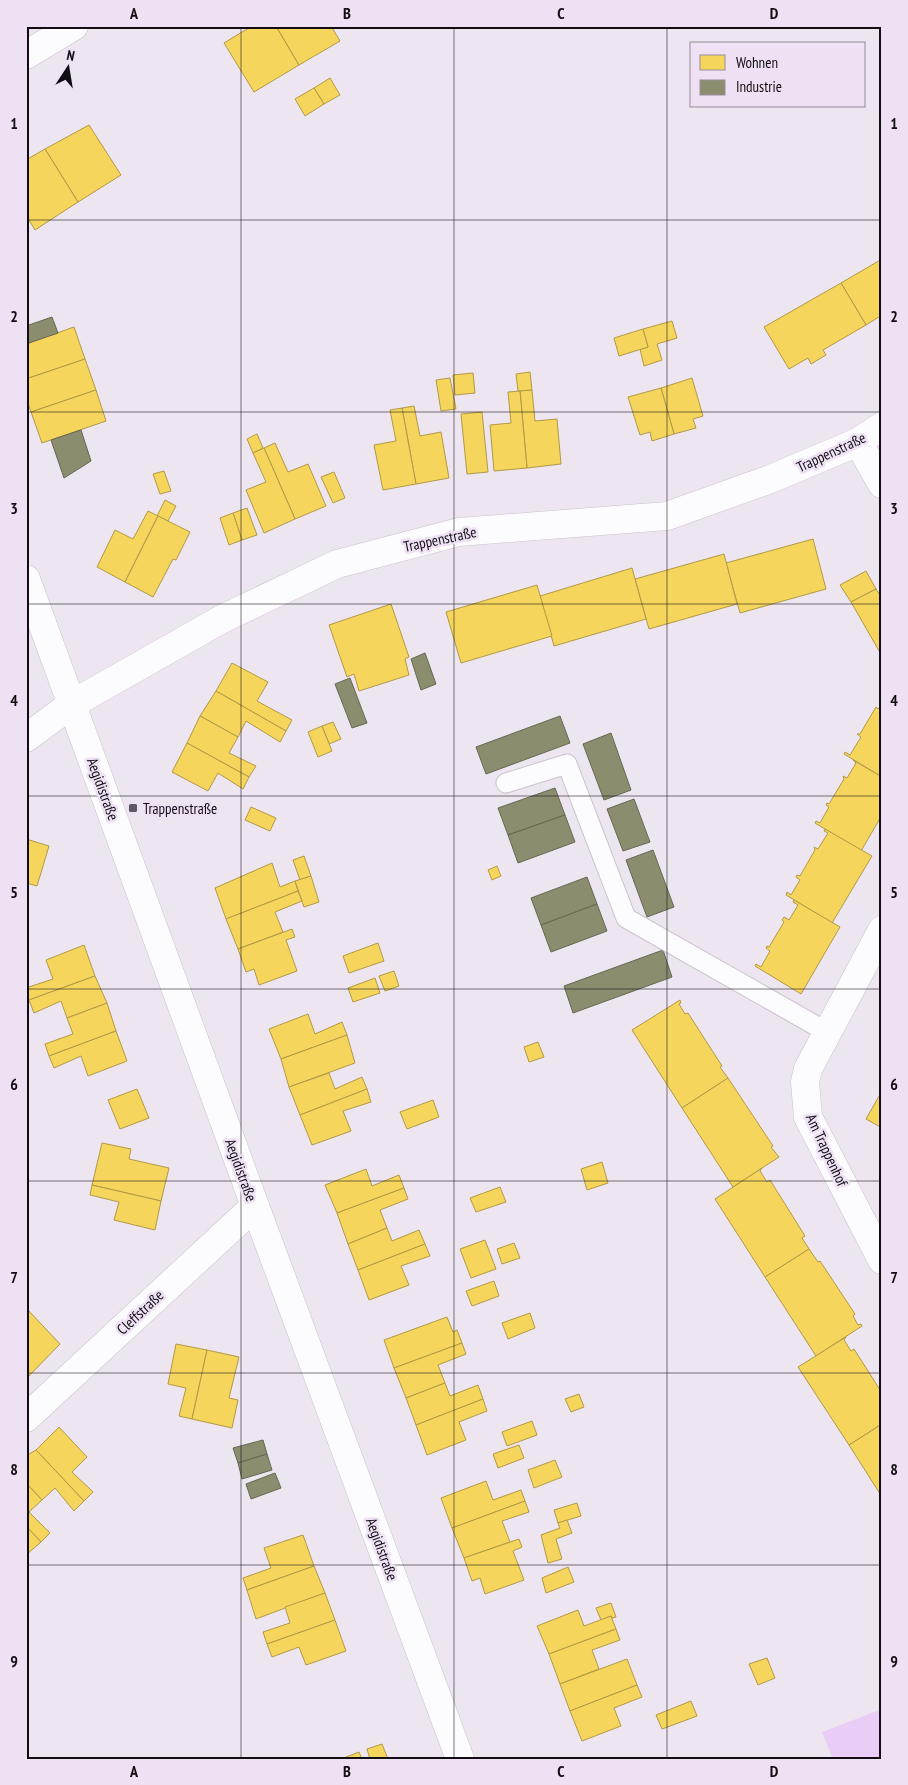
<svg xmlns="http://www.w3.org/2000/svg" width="908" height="1785" font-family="'PT Sans Narrow',sans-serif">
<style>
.green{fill:#eacdf6}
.homes{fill:#f6d55c;stroke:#b19946}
.industry{fill:#8c8c6e;stroke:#676653}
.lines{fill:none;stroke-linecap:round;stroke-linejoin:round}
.lane-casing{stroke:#c9c3cb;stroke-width:21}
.street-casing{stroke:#c9c3cb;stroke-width:29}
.secondary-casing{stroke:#c9c3cb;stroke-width:29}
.lane{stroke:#fcfbfd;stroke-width:19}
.street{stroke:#fcfbfd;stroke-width:28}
.secondary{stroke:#fcfbfd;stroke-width:28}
.grid{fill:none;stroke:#110d13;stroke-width:1;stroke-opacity:0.55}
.poi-dot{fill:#5e5960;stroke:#eee1f4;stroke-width:2}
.labels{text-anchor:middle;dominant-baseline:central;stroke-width:5;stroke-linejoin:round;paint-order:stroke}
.street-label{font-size:15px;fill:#110d13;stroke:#eee1f4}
.poi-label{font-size:15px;fill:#110d13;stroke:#eee1f4;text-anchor:start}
.neatline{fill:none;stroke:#110d13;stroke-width:2}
.grid-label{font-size:16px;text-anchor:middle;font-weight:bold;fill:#110d13}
</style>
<rect width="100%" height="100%" fill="#ede5f0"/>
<polygon class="green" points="882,1709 882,1759 833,1759 822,1732"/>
<g class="homes">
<polygon points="276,26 299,65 254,92 224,43 252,26"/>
<polygon points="276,26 331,26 340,41 299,65"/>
<polygon points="330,78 340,95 324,104 314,88"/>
<polygon points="314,88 324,104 305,116 295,99"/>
<polygon points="89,125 121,175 78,202 45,149"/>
<polygon points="45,149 78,202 35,230 26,215 26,160"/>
<polygon points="882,259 882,315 866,325 841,283"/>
<polygon points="841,283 866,325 823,350 826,355 811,364 808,358 789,369 764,327"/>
<polygon points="672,321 677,338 657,344 662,360 644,366 640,349 648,347 643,329"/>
<polygon points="74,327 85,359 26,379 26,344"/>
<polygon points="643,329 648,347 619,356 614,338"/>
<polygon points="85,359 96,390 31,412 26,398 26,379"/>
<polygon points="530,372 532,390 518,391 516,374"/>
<polygon points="473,373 475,393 455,395 453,375"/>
<polygon points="450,378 456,409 441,411 436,380"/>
<polygon points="692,378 703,416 693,419 696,428 674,434 661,388"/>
<polygon points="661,388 674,434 652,441 650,432 640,435 628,397"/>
<polygon points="96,390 106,421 42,443 31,412"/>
<polygon points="532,390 535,421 557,419 561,464 527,468 520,391"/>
<polygon points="520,391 527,468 494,471 490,425 511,423 508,392"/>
<polygon points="414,406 420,436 441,432 449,478 416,484 402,408"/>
<polygon points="402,408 416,484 383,490 374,445 396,441 390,410"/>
<polygon points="482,412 488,472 467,474 461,414"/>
<polygon points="257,434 263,448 253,453 247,439"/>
<polygon points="275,443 288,472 308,464 326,506 295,519 264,448"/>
<polygon points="264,448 295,519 264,533 246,490 266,482 253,453"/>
<polygon points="164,471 171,491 160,494 153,474"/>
<polygon points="334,472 345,498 333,503 321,477"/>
<polygon points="165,500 176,506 168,521 157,516"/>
<polygon points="247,508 257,535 242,540 233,513"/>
<polygon points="148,511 158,516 125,582 97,567 115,530 133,539"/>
<polygon points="233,513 242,540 229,545 220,518"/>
<polygon points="158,516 190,532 176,560 173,559 153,597 125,582"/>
<polygon points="813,539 826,589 740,613 726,563"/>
<polygon points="724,554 737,604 649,629 635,579"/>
<polygon points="632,568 646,619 554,646 540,596"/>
<polygon points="866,571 876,589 851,602 840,585"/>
<polygon points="537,585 552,636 461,663 446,612"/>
<polygon points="876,589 882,598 882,656 851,602"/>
<polygon points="391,604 409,657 405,659 409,675 359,691 354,674 347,677 329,625"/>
<polygon points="232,663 268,682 257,701 292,720 286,731 216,691"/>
<polygon points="216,691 286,731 280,742 246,721 238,737 200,716"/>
<polygon points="882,704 882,777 844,754 845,752 850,755 861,737 857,734 860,734 876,707 878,709"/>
<polygon points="200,716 238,737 229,753 256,766 249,777 187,743"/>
<polygon points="333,722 341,739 329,744 322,726"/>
<polygon points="322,726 332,751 318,757 308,732"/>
<polygon points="187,743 249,777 243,789 218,773 208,791 172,772"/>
<polygon points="853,760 882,777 882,815 861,851 815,823 816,821 820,823 829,807 826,805 827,803 829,804 844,779 843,776 847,778 856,763"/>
<polygon points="251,807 276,818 270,831 245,820"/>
<polygon points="825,829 872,856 832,923 786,895 787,892 791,895 800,880 796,877 797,875 800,876 815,850 814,847 818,849 828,833 824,831"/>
<polygon points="26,839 49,846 37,886 26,883"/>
<polygon points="304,856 311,876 300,880 293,860"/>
<polygon points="272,863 280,887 295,881 298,891 226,919 215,888"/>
<polygon points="497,866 501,876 492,880 488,870"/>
<polygon points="311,876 319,902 304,907 295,881"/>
<polygon points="298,891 302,901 275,912 283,932 238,949 226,919"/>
<polygon points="794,900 840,927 801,994 755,966 756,964 761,967 770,951 766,948 767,946 769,947 784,922 782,920 784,917 789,920 798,905 793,902"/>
<polygon points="292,929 295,937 286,940 297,971 259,985 254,969 246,972 238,949"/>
<polygon points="378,943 384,961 349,973 343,956"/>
<polygon points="84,945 95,976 29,1000 26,988 53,979 46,960"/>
<polygon points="394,971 399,986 385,991 379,976"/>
<polygon points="95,976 107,1003 67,1018 61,1001 34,1013 29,1000"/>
<polygon points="375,978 380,993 353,1002 348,988"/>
<polygon points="680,1000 681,1003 679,1004 685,1014 688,1013 722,1066 720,1067 728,1078 682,1108 632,1030"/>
<polygon points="107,1003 116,1031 49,1056 45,1044 73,1034 67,1018"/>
<polygon points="308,1014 315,1034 342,1022 347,1035 281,1059 269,1029"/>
<polygon points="116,1031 127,1061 88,1076 81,1056 54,1068 49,1056"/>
<polygon points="347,1035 355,1063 289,1087 281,1059"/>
<polygon points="538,1042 544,1057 529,1062 524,1047"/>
<polygon points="329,1073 335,1089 362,1077 367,1089 300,1115 289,1087"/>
<polygon points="728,1078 773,1146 771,1147 779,1157 733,1187 682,1108"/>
<polygon points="137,1089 149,1118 120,1129 108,1100"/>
<polygon points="367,1089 371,1102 343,1111 351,1131 312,1145 300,1115"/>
<polygon points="882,1091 882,1128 866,1119"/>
<polygon points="433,1100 439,1117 407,1129 400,1112"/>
<polygon points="102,1143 131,1149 129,1159 169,1168 161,1201 92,1185"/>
<polygon points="602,1162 608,1183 587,1190 581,1169"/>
<polygon points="762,1168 760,1171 767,1182 770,1180 805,1236 802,1238 809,1249 765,1277 715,1199"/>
<polygon points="366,1169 372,1186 399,1175 404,1188 337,1213 325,1185"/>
<polygon points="92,1185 161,1201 155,1230 114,1220 119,1202 90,1195"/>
<polygon points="500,1187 506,1202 476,1212 470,1198"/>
<polygon points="404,1188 408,1199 380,1210 387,1228 348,1244 337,1213"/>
<polygon points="387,1228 392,1241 419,1230 425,1244 358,1270 348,1244"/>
<polygon points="485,1240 496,1269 471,1278 460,1249"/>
<polygon points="514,1243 520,1258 502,1264 497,1249"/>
<polygon points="425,1244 430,1256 401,1266 409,1285 369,1300 358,1270"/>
<polygon points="809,1249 818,1262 820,1261 855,1314 853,1316 858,1325 861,1324 862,1326 816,1356 765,1277"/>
<polygon points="494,1281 499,1296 472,1306 466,1291"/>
<polygon points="28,1310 60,1344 27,1378 26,1311"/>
<polygon points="530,1313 535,1328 508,1339 502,1323"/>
<polygon points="447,1317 453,1332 457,1330 462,1343 394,1368 384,1340"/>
<polygon points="846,1337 844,1340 851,1351 854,1349 882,1393 882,1424 849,1445 798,1367"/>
<polygon points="462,1343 466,1354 438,1365 445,1383 406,1398 394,1368"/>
<polygon points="176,1344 207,1350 192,1419 179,1416 186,1388 168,1384"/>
<polygon points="207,1350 239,1357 229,1398 238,1400 232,1428 192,1419"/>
<polygon points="445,1383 450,1396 478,1385 483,1399 416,1425 406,1398"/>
<polygon points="579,1394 584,1407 571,1412 565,1399"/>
<polygon points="483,1399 487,1411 459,1422 466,1440 427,1455 416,1425"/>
<polygon points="532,1421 537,1435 507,1446 502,1432"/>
<polygon points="882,1424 882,1497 849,1445"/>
<polygon points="59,1427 87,1457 72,1472 93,1492 84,1501 36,1450"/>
<polygon points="519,1445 524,1458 498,1468 493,1454"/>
<polygon points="36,1450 84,1501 74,1511 55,1488 42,1500 26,1483 26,1456"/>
<polygon points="555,1460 562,1477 534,1488 528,1470"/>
<polygon points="486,1481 493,1500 521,1490 525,1501 452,1528 441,1498"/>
<polygon points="26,1483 42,1500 29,1512 50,1533 41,1542 26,1526"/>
<polygon points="525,1501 529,1512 502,1521 510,1542 464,1558 452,1528"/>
<polygon points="577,1503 581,1516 558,1523 554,1510"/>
<polygon points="567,1520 572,1533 556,1539 562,1559 548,1563 541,1535 560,1528 558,1523"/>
<polygon points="26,1526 41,1542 26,1555"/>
<polygon points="303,1535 314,1566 247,1590 243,1578 271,1568 264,1548"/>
<polygon points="519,1539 522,1547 513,1551 524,1580 485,1594 480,1578 472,1581 464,1558"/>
<polygon points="314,1566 325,1593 256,1619 247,1590"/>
<polygon points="568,1567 574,1582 546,1593 542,1578"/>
<polygon points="325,1593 335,1620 267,1644 263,1632 290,1623 285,1607"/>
<polygon points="611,1603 616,1617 612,1618 611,1616 601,1620 596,1608"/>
<polygon points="578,1610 584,1626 611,1616 616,1629 549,1654 537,1626"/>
<polygon points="335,1620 346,1651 306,1665 299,1647 272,1657 267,1644"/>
<polygon points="616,1629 620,1640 592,1650 599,1669 560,1684 549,1654"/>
<polygon points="767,1658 775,1678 758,1685 749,1664"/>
<polygon points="627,1659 637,1685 570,1711 560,1684"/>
<polygon points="637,1685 642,1697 614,1708 621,1726 582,1741 570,1711"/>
<polygon points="691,1701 697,1716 662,1729 656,1715"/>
<polygon points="382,1744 388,1759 370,1759 367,1749"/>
<polygon points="359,1752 362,1759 341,1759"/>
</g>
<g class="industry">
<polygon points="52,317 58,333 26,344 26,326"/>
<polygon points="81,430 91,461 64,478 51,440"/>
<polygon points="425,653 436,684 421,690 411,659"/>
<polygon points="350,678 367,723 352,728 335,684"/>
<polygon points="560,716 570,743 486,774 476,747"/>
<polygon points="611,733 631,790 604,800 583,744"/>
<polygon points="555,788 565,815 508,835 498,808"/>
<polygon points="634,799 650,842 623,851 607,809"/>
<polygon points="565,815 575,842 518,863 508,835"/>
<polygon points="653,850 674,907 647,917 626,860"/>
<polygon points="587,877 597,904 541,925 531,898"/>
<polygon points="597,904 607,931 551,952 541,925"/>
<polygon points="663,950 672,977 573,1013 564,986"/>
<polygon points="263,1440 267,1454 238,1463 233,1448"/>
<polygon points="267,1454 272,1470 242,1479 238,1463"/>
<polygon points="275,1473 281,1488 251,1499 246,1484"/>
</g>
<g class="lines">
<defs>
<polyline id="lane" points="506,783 567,764 626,918 827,1032"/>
<g id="street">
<polyline points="26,55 74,26"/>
<polyline points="858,442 882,484"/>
<polyline points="26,738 72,704 222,619 337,564 459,532 667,516 768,480 858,442 882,426"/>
<polyline points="882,930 808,1069 805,1082 808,1117 882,1260"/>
<polyline points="26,1418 255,1206"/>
</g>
<polyline id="secondary" points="26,579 255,1206 460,1759"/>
</defs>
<use href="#lane" class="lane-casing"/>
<use href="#street" class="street-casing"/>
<use href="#secondary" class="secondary-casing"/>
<use href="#lane" class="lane"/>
<use href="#street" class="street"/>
<use href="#secondary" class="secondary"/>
</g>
<path class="grid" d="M241,26V1759M454,26V1759M667,26V1759M26,220H882M26,412H882M26,604H882M26,796H882M26,989H882M26,1181H882M26,1373H882M26,1565H882"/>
<rect class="poi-dot" x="128" y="803" width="10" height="10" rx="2.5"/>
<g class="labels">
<g class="street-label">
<text transform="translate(831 452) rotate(-25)">Trappenstraße</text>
<text transform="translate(440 539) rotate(-12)">Trappenstraße</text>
<text transform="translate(103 789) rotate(70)">Aegidistraße</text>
<text transform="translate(827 1150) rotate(65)">Am Trappenhof</text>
<text transform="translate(241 1170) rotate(70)">Aegidistraße</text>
<text transform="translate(140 1312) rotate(-43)">Cleffstraße</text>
<text transform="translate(382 1549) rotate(70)">Aegidistraße</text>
</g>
<g class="poi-label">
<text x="143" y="808">Trappenstraße</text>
</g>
</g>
<rect width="908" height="1785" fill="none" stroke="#eee1f4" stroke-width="55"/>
<rect x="690" y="42" width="175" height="65" fill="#eee1f4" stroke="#968c9a"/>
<rect x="700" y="55" width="25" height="15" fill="#f6d55c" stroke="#968c9a"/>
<text x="736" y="68" font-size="15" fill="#110d13">Wohnen</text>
<rect x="700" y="80" width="25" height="15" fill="#8c8c6e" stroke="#968c9a"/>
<text x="736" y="92" font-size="15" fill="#110d13">Industrie</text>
<g transform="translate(68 68) rotate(12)" stroke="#eee1f4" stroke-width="4" paint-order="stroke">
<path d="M0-4L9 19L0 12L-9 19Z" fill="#110d13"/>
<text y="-8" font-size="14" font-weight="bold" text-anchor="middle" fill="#110d13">N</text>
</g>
<rect x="28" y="28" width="852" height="1730" class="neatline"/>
<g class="grid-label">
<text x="134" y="19">A</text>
<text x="347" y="19">B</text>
<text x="561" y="19">C</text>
<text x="774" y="19">D</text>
<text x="14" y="129">1</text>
<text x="894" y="129">1</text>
<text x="14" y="322">2</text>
<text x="894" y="322">2</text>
<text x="14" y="514">3</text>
<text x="894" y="514">3</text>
<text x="14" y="706">4</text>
<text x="894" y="706">4</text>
<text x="14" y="898">5</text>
<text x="894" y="898">5</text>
<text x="14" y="1090">6</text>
<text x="894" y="1090">6</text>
<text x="14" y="1283">7</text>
<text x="894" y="1283">7</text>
<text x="14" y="1475">8</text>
<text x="894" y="1475">8</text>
<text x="14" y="1667">9</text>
<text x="894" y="1667">9</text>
<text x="134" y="1777">A</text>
<text x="347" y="1777">B</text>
<text x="561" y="1777">C</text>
<text x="774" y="1777">D</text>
</g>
</svg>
